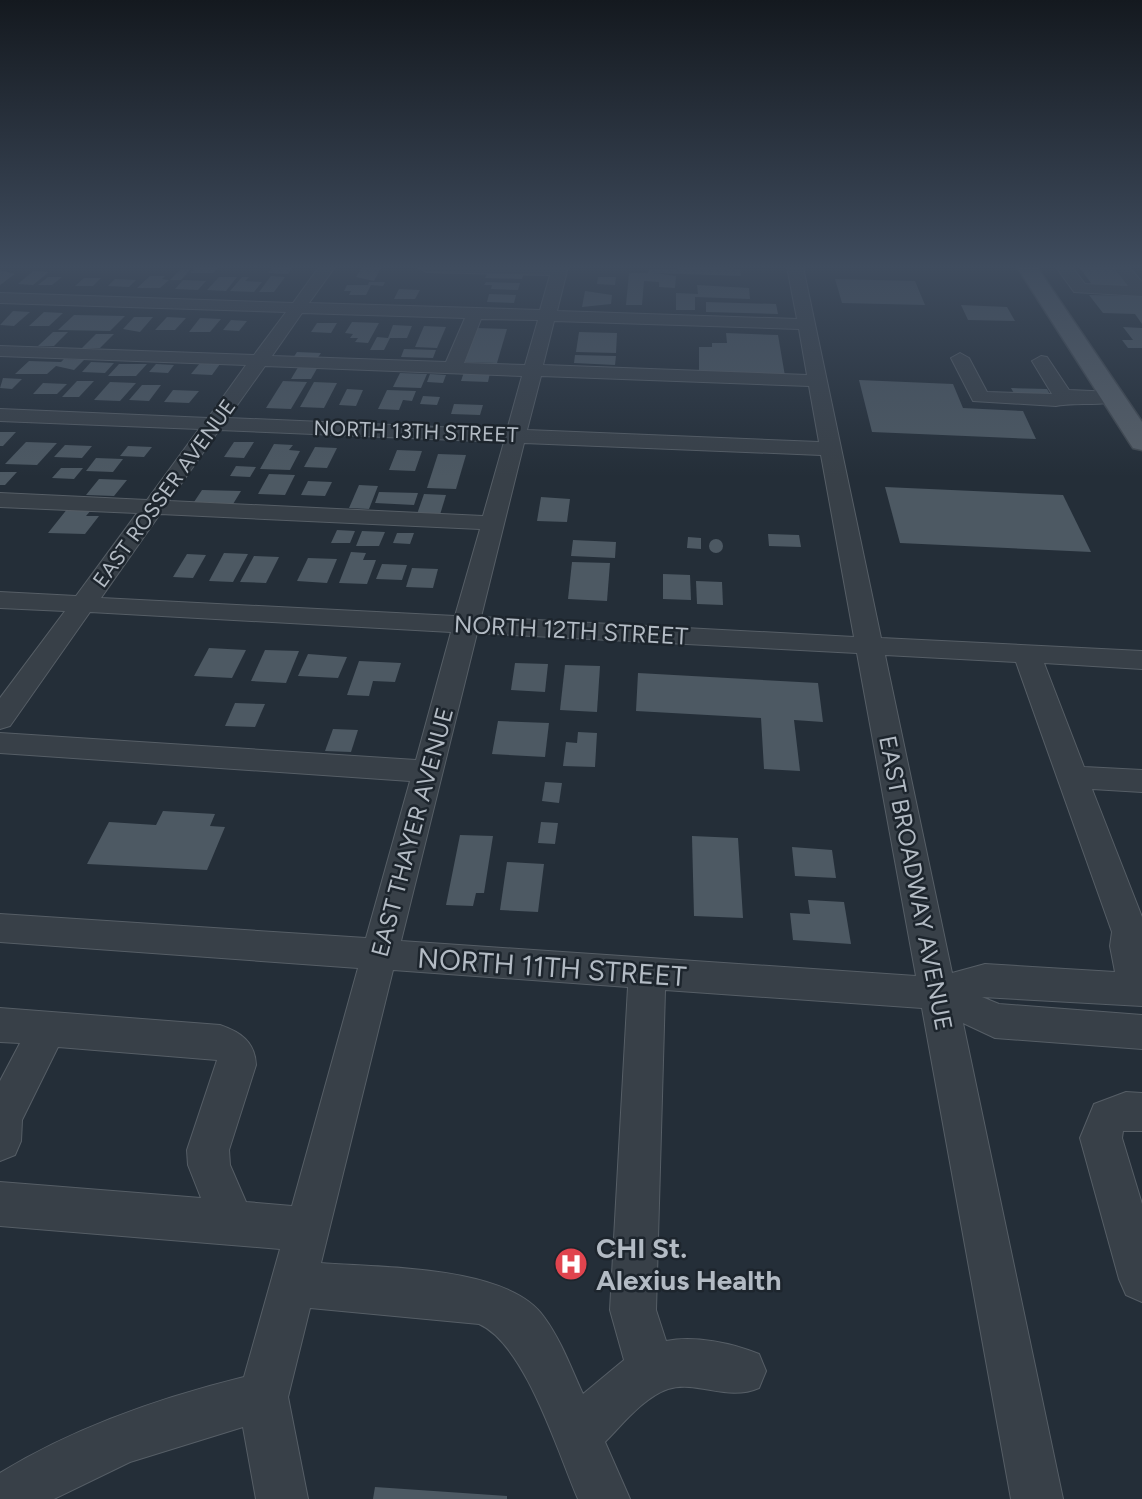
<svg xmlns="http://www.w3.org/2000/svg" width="1142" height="1499" font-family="Figtree,sans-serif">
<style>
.building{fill:#4d5963}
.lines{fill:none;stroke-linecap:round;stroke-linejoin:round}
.minor-casing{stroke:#565e66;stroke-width:2}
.major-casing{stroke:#414951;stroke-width:3}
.minor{fill:#384048;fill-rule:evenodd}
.major{fill:#565f68;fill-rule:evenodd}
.labels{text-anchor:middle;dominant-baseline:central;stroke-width:5;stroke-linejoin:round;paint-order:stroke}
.far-street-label{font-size:21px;fill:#b3bbc4;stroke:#1d252d}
.street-label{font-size:24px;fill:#b3bbc4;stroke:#1d252d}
.near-street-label{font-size:28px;fill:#b3bbc4;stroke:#1d252d}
.near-poi-label{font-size:28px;font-weight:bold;fill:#b3bbc4;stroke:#1d252d;text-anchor:start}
</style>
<rect width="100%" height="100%" fill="#242e38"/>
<g class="building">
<polygon points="196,267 219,267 213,273 190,273"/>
<polygon points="273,267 293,267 288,274 268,273"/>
<polygon points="678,267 740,269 741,276 655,273 676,276 675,288 659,287 659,282 644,281 642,305 626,305 629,273 648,273 649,269 678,270"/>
<polygon points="1079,267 1115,267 1132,288 1094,287"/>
<polygon points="362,268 381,268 374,281 356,277"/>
<polygon points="181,269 191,269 181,280 170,280"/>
<polygon points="0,270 15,274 0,285"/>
<polygon points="33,271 49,272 33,285 18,284"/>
<polygon points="495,271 524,272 522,279 485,278 487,274"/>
<polygon points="150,276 165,276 162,279 169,280 160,288 137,288"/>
<polygon points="271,276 285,277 274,292 259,292"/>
<polygon points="48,277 62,277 52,285 38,285"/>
<polygon points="219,277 237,277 226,291 207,290"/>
<polygon points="242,277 249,277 245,281 262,282 254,292 230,291"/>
<polygon points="598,277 616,277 615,285 597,284"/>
<polygon points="84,278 101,278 93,286 75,286"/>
<polygon points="115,279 136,280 129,287 108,286"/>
<polygon points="835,279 915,281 925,305 842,303"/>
<polygon points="183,280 206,281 198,290 175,289"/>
<polygon points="369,282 385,282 383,286 371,285 366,295 349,295 351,291 344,291 347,285 368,285"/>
<polygon points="486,282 520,283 518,290 491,289 492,285 484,285"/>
<polygon points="697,285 749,288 750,299 695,297 695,310 676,310 676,293 698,294"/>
<polygon points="399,289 420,290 415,299 394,299"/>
<polygon points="585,291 612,295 611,304 582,307"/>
<polygon points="489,294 516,295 514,303 487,302"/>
<polygon points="1089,295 1142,296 1142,324 1135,314 1103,313"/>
<polygon points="706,302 776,304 778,314 706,312"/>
<polygon points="961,305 1007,307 1015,321 968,320"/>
<polygon points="13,311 30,312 14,326 0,325"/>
<polygon points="44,312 63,313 49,326 29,326"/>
<polygon points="74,315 125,316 110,331 58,330"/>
<polygon points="134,317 153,317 140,332 123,329"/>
<polygon points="167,317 186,318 175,330 155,330"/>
<polygon points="200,318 221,319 210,332 189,332"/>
<polygon points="231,320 247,321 239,331 223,330"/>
<polygon points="352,322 379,323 368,343 355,342 358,338 350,338 353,334 345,333"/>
<polygon points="317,323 337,323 331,333 311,332"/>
<polygon points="393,325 412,326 407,338 390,338 384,350 370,350 377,337 388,338"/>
<polygon points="424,326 446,327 437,348 415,347"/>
<polygon points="1123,327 1142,328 1142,348 1128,348 1122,340 1133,340"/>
<polygon points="477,328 507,329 497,363 465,362"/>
<polygon points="53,332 68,332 54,346 38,346"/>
<polygon points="579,332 617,333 616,353 576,352"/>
<polygon points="726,333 778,335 785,376 699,373 699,347 712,347 712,343 727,343"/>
<polygon points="96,334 114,334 100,348 82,348"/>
<polygon points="404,349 436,350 433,358 401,357"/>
<polygon points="297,352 321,353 317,359 293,358"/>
<polygon points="575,355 616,356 615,365 574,363"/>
<polygon points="64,359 84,360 74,370 56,366 47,374 15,374 29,361 61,362"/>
<polygon points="91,362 114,363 105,373 82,372"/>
<polygon points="200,363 220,364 212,375 191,374"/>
<polygon points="119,364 147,364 136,376 108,376"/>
<polygon points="156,364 174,365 168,373 149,372"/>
<polygon points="300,364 319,365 311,379 291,379"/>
<polygon points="464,372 490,373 488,382 461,381"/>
<polygon points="400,373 427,374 421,388 393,387"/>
<polygon points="430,374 446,375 443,383 427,382"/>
<polygon points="3,378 22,379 12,389 0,388"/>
<polygon points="859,380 953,384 963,408 1023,411 1036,439 872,432"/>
<polygon points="77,381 94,381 79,397 62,397"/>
<polygon points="283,381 307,382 291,409 266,408"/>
<polygon points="110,382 136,383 120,401 94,400"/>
<polygon points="314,382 337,383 324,408 300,407"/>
<polygon points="43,383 67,384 57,394 33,394"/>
<polygon points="142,385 161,385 149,401 129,400"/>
<polygon points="1011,388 1047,389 1051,396 1015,395"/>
<polygon points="347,389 363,390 356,406 339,405"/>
<polygon points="173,390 199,391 189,403 164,402"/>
<polygon points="387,390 416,391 412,401 403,400 399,410 378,409"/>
<polygon points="423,396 440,397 437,405 420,404"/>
<polygon points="454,404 483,405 480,415 451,414"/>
<polygon points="0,432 16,432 3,446 0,446"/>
<polygon points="26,442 57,443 37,465 5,464"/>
<polygon points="234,442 254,442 244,458 224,457"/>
<polygon points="274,444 293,445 289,450 300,451 290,470 260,469"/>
<polygon points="65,445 92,446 82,458 54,457"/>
<polygon points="128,446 152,447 144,457 120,456"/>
<polygon points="315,447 337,448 327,468 304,467"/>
<polygon points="397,450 422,451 415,471 389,470"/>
<polygon points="438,454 466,455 456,489 427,488"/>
<polygon points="96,458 123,459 113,472 86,471"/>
<polygon points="236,466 256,467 250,477 230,476"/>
<polygon points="61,468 83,468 74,479 52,478"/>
<polygon points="0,472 17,472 5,485 0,485"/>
<polygon points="269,474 295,475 285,495 258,494"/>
<polygon points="99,479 127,480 114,496 86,495"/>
<polygon points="308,481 332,482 325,496 301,495"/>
<polygon points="359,485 378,486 369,509 349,508"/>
<polygon points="885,487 1063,495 1091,552 900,543"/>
<polygon points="202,490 241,491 230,509 213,508 217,503 194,502"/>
<polygon points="379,492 418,493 414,505 375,503"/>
<polygon points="424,494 446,495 439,518 416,517"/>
<polygon points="541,497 570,499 567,522 537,521"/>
<polygon points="68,508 92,509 86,516 99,516 85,534 48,533"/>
<polygon points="337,530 355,531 350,543 331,543"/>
<polygon points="362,531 385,532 379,546 356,546"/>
<polygon points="397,533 414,533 410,544 393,543"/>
<polygon points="768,534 799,535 801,547 769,546"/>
<polygon points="688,537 701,538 701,549 687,548"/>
<circle cx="716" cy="546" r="7"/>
<polygon points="573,540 616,542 615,558 571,556"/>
<polygon points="351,552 366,553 363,560 376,560 367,584 339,583"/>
<polygon points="224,553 248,554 233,582 209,581"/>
<polygon points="187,554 206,555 193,578 173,577"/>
<polygon points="254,556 279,557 266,583 240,582"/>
<polygon points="308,558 337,559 327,583 297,581"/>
<polygon points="572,562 610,563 607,601 568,599"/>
<polygon points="382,564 407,565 402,580 376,579"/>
<polygon points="412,568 438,569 433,588 406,587"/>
<polygon points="663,574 690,575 691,600 663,599"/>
<polygon points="696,581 722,582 723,605 697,604"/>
<polygon points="209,648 246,650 232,678 194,676"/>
<polygon points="265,650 299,651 286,683 251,681"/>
<polygon points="308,654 347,657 338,678 298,676"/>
<polygon points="359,661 401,663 395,682 373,681 369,696 347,695"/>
<polygon points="515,663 548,664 545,692 511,690"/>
<polygon points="565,665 600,666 597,712 560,710"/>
<polygon points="638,673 818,683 823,722 794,720 800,771 764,769 761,718 636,711"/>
<polygon points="235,703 265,704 255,727 225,726"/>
<polygon points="498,721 549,723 545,757 492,754"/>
<polygon points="333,729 358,730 351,752 325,751"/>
<polygon points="578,732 597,733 595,767 563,766 566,742 577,743"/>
<polygon points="545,782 562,783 559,803 542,801"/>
<polygon points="163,811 215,814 210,826 225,827 207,870 87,864 109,822 156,825"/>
<polygon points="541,822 558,823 555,844 538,843"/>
<polygon points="460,835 493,836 484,893 476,893 473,906 446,905"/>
<polygon points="692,836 738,838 743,918 694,916"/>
<polygon points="792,847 832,850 836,878 795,876"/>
<polygon points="507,862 544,864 538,912 500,910"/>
<polygon points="808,900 844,902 851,944 793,940 790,913 810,914"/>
<polygon points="375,1487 507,1496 507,1499 373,1499"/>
</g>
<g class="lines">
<defs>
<g id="minor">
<path d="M319,267H335L309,303L540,310L550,275L426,272L418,267H568L557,311L797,319L787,267H803L881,638L1142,651V669L1044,663L1084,767L1142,770V792L1092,789L1142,917V1006L982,997L999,1004L1142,1015V1049L995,1038L963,1023L1063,1499H1011L922,1008L665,990L656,1310L666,1341C694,1335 733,1343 759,1354L766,1371L759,1388C727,1402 698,1380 668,1389C644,1397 622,1425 605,1442L630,1499H578C558,1453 525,1344 479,1324L310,1308L288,1397L308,1499H256L243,1427L130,1462L54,1499H0V1473C75,1427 159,1398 244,1377L280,1249L0,1226V1182L201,1198L188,1165L187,1150L217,1060L58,1047L22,1120L21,1141L15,1155L0,1161V1081L20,1043L0,1042V1008L220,1025C240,1032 255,1041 256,1065L229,1150L230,1165L246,1202L292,1206L358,968L0,942V914L366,938L410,781L0,753V733L416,760L451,632L90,612L10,726L0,729V698L65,611L0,608V592L76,596L137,513L0,507V493L147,500L199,429L0,421V409L208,418L246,365L0,356V346L254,355L286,312L0,303V293L293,303ZM302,313L465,318L446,362L272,356ZM481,319L538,320L525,365L464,363ZM554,321L799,329L807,375L543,365ZM265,366L522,376L507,430L228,418ZM541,376L809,386L819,442L527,430ZM219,430L504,442L483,516L169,501ZM524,443L821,455L854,637L481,617ZM160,514L480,529L455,616L101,598ZM477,633L857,653L916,976L401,941ZM885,655L1016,662L1112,932L1110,946L1115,972L985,964L952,973ZM393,970L628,987L610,1310L624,1360L583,1394C571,1368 561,1340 544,1317C508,1265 381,1268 321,1263Z"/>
<polygon points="1056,267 1072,267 1085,284 1128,286 1113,267 1129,267 1142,282 1142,296 1074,292"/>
<path d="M960,353L969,358L987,392L1052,394L1032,361L1041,356L1047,357L1069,390L1114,392L1124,398C1116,407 1073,402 1056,406L973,401L951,358Z"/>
<polygon points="1126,1092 1142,1093 1142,1131 1123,1131 1122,1138 1142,1204 1142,1302 1126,1295 1119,1279 1080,1138 1094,1104"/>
</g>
<polygon id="major" points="1017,267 1037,267 1142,422 1142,450 1133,448 1129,442"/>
</defs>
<use href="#minor" class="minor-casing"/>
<use href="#major" class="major-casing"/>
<use href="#minor" class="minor"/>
<use href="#major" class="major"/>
</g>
<linearGradient id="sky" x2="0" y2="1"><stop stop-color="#14191f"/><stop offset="0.56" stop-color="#3f4c5e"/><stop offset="1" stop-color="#3f4c5e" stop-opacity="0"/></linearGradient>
<rect width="1142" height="477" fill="url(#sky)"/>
<defs>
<symbol id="hospital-disc" viewBox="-11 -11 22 22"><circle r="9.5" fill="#e0444e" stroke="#1d252d"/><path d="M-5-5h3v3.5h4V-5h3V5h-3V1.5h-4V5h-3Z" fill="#fff"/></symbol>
</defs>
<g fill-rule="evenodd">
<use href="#hospital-disc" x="552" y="1245" width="38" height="38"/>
</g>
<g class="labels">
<g class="far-street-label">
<text transform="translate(416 431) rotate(2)">NORTH 13TH STREET</text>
<text transform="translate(164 493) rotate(-54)">EAST ROSSER AVENUE</text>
</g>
<g class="street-label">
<text transform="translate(571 630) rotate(3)">NORTH 12TH STREET</text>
<text transform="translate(412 832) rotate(-75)">EAST THAYER AVENUE</text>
<text transform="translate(916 883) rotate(79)">EAST BROADWAY AVENUE</text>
</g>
<g class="near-street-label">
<text transform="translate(552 967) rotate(4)">NORTH 11TH STREET</text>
</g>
<g class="near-poi-label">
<text x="596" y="1248">CHI St.<tspan x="596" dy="32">Alexius Health</tspan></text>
</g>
</g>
</svg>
